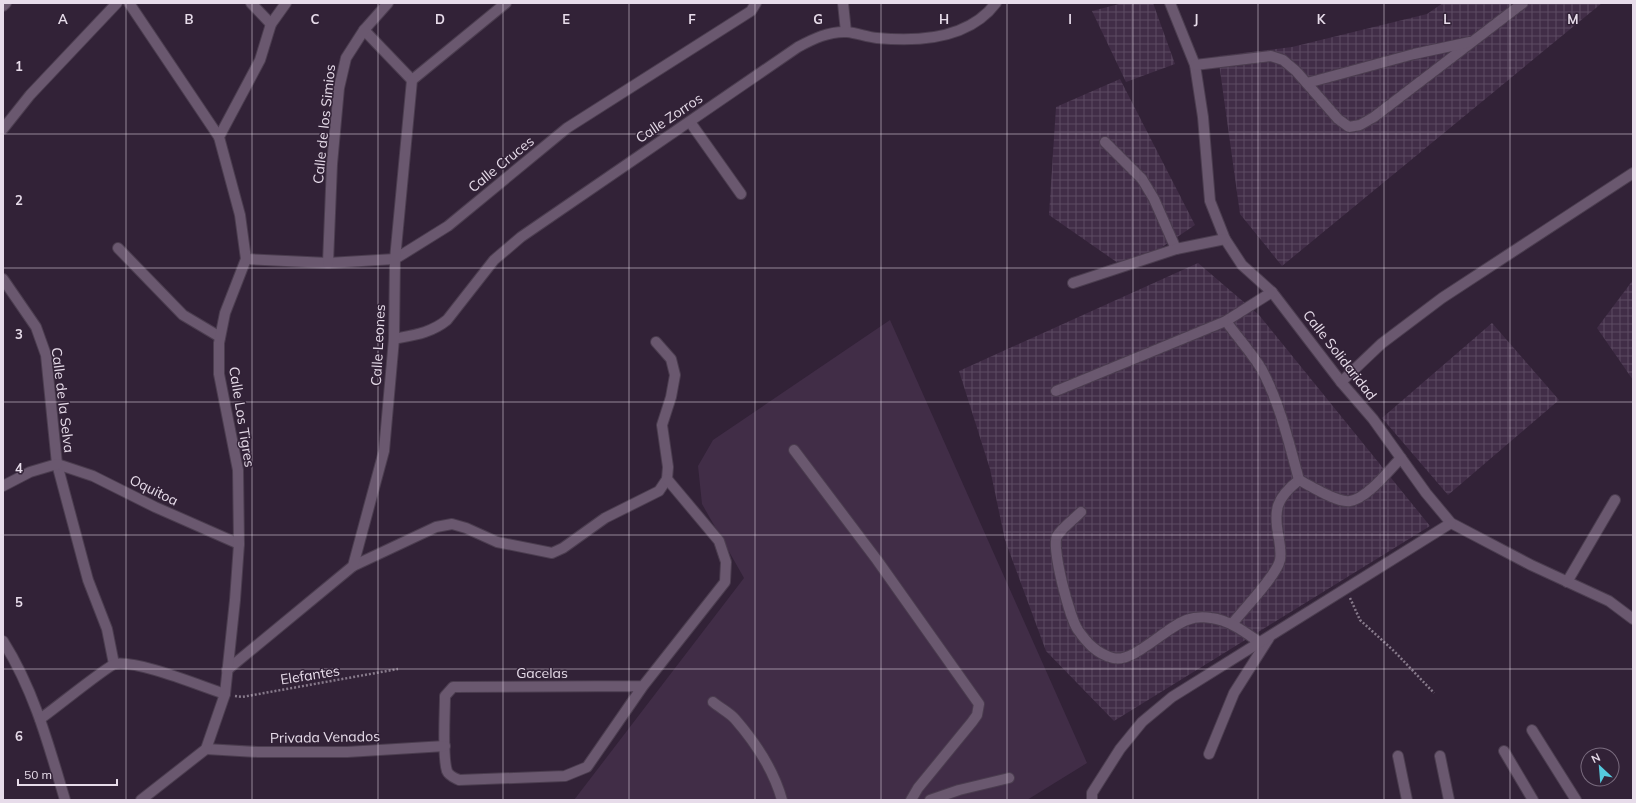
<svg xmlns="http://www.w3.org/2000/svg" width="1636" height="803" font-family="Mulish,sans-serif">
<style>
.built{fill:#412d47}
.industrial{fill:url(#industrial-grid)}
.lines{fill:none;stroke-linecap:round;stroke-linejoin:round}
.minor-casing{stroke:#4b3d4f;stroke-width:12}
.path{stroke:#877a8b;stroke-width:2.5;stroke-dasharray:2 2;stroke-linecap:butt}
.minor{stroke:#6a586f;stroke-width:10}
.grid{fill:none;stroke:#e7dcea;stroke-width:1;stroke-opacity:0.55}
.labels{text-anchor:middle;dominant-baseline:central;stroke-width:3;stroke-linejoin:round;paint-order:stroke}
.street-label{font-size:14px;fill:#e7dcea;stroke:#322237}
.grid-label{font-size:13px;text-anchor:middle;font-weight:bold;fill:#e7dcea;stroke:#322237;stroke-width:3;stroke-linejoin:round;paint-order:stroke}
</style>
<defs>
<pattern id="industrial-grid" width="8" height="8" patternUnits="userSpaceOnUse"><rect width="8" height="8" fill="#412d47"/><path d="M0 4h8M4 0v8" fill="none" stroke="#5c4b62"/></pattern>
</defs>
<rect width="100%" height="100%" fill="#322237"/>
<polygon class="built" points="890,320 1087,763 1027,800 574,800 744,578 702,504 698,466 713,440"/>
<g class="industrial">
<polygon points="1123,3 1153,3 1175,64 1126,82 1092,11"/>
<polygon points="1443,3 1602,3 1282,266 1240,214 1218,56 1292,47 1427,14"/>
<polygon points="1120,79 1195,225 1128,270 1049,215 1056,107"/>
<polygon points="1198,263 1259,315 1430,526 1114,721 1046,651 1005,540 990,469 959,371"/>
<polygon points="1633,280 1633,380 1597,328"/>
<polygon points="1492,323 1559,400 1448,495 1382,418"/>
</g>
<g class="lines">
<defs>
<g id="minor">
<polyline points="129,3 219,137"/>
<polyline points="251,3 271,24"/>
<polyline points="843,3 846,32"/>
<polyline points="1170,3 1195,65 1203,117 1210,201 1225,239 1242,265 1272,292 1341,382 1373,419 1426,493 1451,523 1531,565 1609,601 1633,619"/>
<polyline points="3,6 6,3"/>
<polyline points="364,30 412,80"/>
<polyline points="1195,65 1271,56 1283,60 1296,71 1338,119 1349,127 1360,125 1374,117 1523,3"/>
<polyline points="1307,83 1414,54 1470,42"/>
<polyline points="690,122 741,194"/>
<polyline points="3,129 30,95 117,3"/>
<polyline points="1105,142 1142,179 1154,199 1176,249"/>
<polyline points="118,248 183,315 220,337"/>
<polyline points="246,259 328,263 395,259 448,226 567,128 751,11 756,3"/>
<polyline points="328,263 332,164 339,88 346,58 364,30 388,3"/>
<polyline points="3,279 36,327 46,355 57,464 88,580 107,629 114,664"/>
<polyline points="1073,283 1176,249 1225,239"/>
<path d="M1226,321C1237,337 1252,353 1262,370C1280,404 1289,443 1299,480C1276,498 1273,510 1279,539C1280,545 1281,554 1280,560C1277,575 1243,610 1232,624"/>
<path d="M394,339C414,335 431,333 447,320L494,260L521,237L798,47C813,39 829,31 847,32C857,33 867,37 877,38C918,42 969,39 996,3"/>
<polyline points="1341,382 1381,344 1442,298 1633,173"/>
<polyline points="1056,391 1226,321 1272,292"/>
<polyline points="794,450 877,560 979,704 977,715 972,722 918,788 911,800"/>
<polyline points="57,464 93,476 155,507 239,544"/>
<path d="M1299,480C1311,486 1337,503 1350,501C1367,499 1389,470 1401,458"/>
<polyline points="3,486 30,472 57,464"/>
<path d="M1081,512C1074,519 1062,528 1057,536C1051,548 1070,619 1078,630C1087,643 1097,654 1113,658C1134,664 1168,624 1190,619C1195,617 1205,617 1211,618C1229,620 1245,632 1259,642"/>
<polyline points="353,566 436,527 452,524 466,528 497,542 552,553 563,548 605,518 659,491 667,479 668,467 662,425 671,397 675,375 671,359 656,342"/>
<polyline points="1567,582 1615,500"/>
<path d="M3,641C34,690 49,746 65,800"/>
<polyline points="227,670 353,566 384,451 394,339 395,259 412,80 506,3"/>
<path d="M643,686L453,687L445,696C445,714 442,756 447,771C449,776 455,778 459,780L565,776L587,767L643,686L725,582L726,562L719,541L667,479"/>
<path d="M713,702C720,708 730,713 735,719C755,742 774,771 782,800"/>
<path d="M40,719C52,711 107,666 115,664C138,660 200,686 225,694"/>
<polyline points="1532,730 1576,800"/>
<polyline points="206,749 258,752 347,752 445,746"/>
<polyline points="1504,751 1533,800"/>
<polyline points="1209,754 1234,693 1269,638"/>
<polyline points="1398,756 1407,800"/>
<polyline points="1440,756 1449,800"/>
<polyline points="141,800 206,749 225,694 235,600 239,544 238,470 219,374 219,343 225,313 246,259 240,215 219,137 260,60 271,24 286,3"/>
<polyline points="930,800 959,790 1009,778"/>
<polyline points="1092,800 1092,793 1120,749 1142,722 1172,697 1451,523"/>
</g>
</defs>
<use href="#minor" class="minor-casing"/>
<g class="path">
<polyline points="1350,598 1360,620 1395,652 1434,693"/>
<polyline points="235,696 242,697 398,669"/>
</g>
<use href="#minor" class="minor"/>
</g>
<path class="grid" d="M126,3V800M252,3V800M378,3V800M503,3V800M629,3V800M755,3V800M881,3V800M1007,3V800M1133,3V800M1258,3V800M1384,3V800M1510,3V800M3,134H1633M3,268H1633M3,402H1633M3,535H1633M3,669H1633"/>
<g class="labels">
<g class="street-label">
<text transform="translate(669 118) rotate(-34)">Calle Zorros</text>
<text transform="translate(324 124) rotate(-84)">Calle de los Simios</text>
<text transform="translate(501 164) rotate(-39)">Calle Cruces</text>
<text transform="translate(378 345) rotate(-87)">Calle Leones</text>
<text transform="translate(1340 355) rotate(52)">Calle Solidaridad</text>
<text transform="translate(63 400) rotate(83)">Calle de la Selva</text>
<text transform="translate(242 417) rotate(81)">Calle Los Tigres</text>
<text transform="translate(154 490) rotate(26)">Oquitoa</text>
<text x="542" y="673">Gacelas</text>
<text transform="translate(310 675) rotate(-9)">Elefantes</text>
<text transform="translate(325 737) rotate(-1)">Privada Venados</text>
</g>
</g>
<g class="grid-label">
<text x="63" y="24">A</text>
<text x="189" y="24">B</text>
<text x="315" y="24">C</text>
<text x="440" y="24">D</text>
<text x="566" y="24">E</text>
<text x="692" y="24">F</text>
<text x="818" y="24">G</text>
<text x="944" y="24">H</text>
<text x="1070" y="24">I</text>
<text x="1196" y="24">J</text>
<text x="1321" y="24">K</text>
<text x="1447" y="24">L</text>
<text x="1573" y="24">M</text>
<text x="19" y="71">1</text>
<text x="19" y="205">2</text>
<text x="19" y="339">3</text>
<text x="19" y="473">4</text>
<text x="19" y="607">5</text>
<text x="19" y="741">6</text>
</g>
<rect width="1636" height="803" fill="none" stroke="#e7dcea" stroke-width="8"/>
<g transform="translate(1600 767) rotate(334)"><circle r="19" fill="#322237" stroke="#7a6c7f"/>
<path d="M0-3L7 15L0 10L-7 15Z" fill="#55cadf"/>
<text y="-6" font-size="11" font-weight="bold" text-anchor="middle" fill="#e7dcea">N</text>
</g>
<path d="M18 779v6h99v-6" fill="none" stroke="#e7dcea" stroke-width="2"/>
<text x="24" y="779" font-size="12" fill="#e7dcea" stroke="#322237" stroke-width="3" paint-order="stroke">50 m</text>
</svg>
